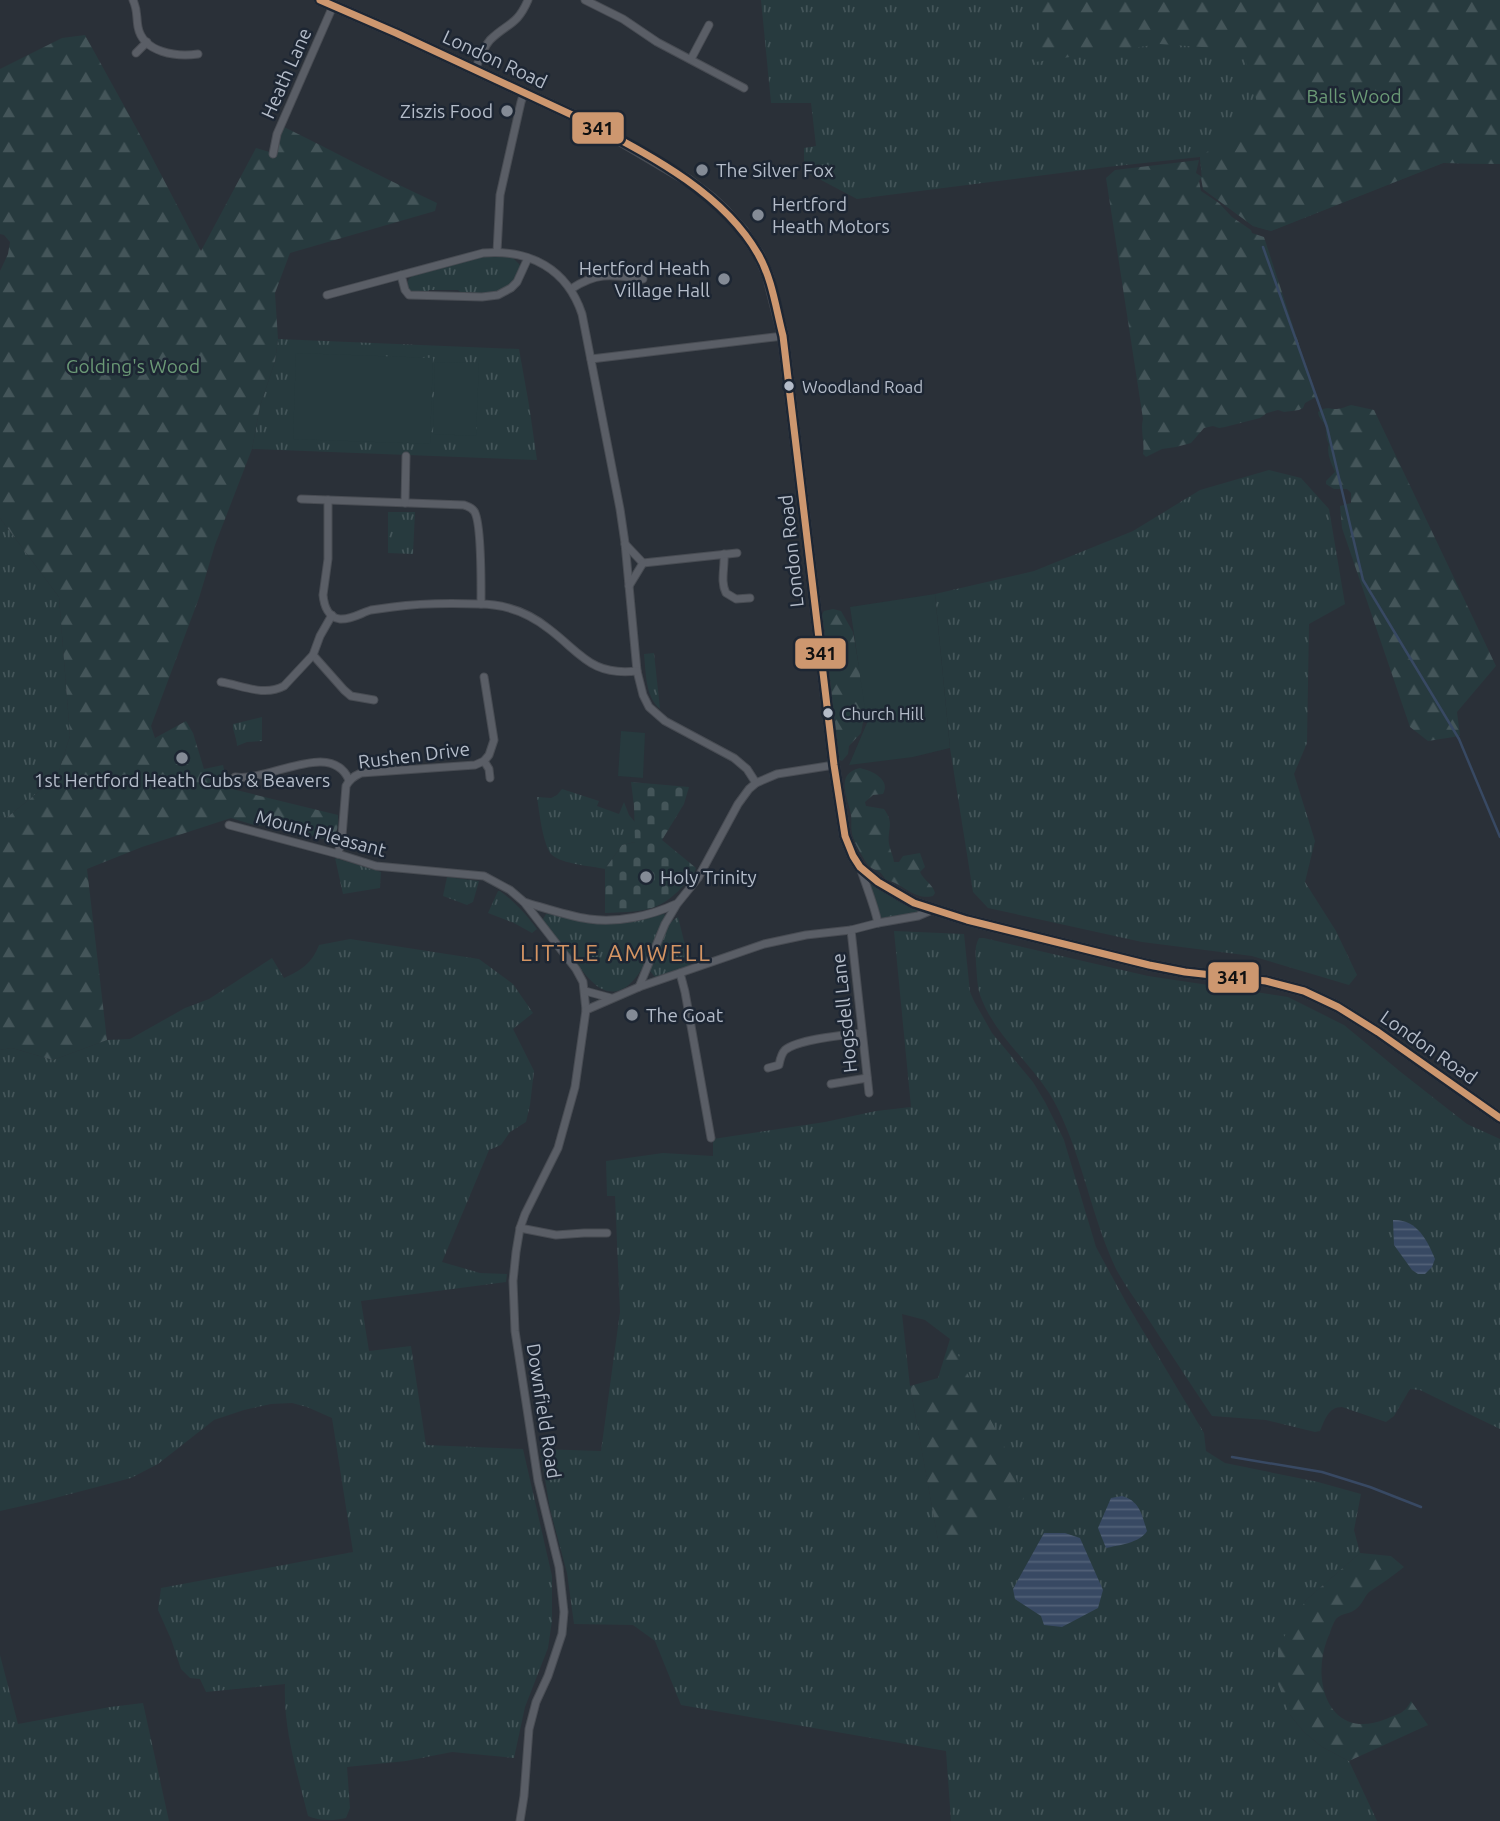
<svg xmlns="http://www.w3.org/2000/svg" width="1500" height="1821" font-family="Ubuntu,sans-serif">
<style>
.grass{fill:url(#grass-tufts);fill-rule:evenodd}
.forest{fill:url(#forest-firs)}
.cemetery{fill:url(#cemetery-stones)}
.garden{fill:#273a3e}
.water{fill:url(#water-rules)}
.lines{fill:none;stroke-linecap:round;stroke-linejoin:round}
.stream{stroke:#384963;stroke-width:2.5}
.minor-casing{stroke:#484c53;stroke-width:9}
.secondary-casing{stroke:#484c53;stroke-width:12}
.minor{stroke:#5a5e66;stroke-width:7}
.secondary{stroke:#595d64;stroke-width:10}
.bus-1-casing{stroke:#1d2633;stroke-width:12}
.bus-1{stroke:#cd976f;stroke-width:7}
.poi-dot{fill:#848b96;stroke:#1d2633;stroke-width:2.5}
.bus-dot{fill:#b4bcc9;stroke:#1d2633;stroke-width:2.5}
.labels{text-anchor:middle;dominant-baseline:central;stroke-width:5;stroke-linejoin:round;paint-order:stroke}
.bus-label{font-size:17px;fill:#b4bcc9;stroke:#1d2633;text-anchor:start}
.street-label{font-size:19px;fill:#b4bcc9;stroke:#1d2633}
.park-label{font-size:19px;fill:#6b9a76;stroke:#1d2633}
.poi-label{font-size:19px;fill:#b4bcc9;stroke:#1d2633;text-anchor:start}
.quarter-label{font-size:23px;letter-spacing:2px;fill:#d59563;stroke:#1d2633}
.line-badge{stroke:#1d2633;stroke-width:2.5}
.pale-badge-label{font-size:19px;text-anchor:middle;font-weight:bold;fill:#111}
</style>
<defs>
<pattern id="grass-tufts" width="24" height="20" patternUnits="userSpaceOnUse" patternTransform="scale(1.75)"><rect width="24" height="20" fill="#273a3e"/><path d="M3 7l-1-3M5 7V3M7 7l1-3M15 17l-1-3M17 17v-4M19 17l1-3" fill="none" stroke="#445559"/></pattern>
<pattern id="forest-firs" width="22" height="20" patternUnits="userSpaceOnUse" patternTransform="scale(1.75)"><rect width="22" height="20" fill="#273a3e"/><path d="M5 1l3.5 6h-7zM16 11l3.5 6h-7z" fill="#445559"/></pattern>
<pattern id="cemetery-stones" width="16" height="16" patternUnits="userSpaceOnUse" patternTransform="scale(1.75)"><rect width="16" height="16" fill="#273a3e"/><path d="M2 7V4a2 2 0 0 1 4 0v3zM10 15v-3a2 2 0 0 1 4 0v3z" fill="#445559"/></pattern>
<pattern id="water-rules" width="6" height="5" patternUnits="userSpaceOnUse" patternTransform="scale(1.75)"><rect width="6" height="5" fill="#384963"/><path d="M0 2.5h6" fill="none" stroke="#526178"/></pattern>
</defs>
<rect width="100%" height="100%" fill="#2a3038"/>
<g class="grass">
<polygon points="761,0 1500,0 1500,164 1443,163 1271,231 1253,226 1203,189 1200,157 1107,167 857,199 804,171 804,148 816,146 811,103 771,103"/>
<path d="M492,255L512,257L520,265C519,296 484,294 461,293L458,290H429L426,293L411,292C405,284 407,279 415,274Z"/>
<polygon points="278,339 519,349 529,405 537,460 252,449 260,406 275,361"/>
<polygon points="1269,470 1301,478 1329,509 1345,604 1309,624 1307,743 1294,774 1315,841 1305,882 1336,931 1357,975 1349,985 1252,956 1142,942 988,908 973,892 950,748 935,594 1034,571 1133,531 1200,490"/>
<polygon points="388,512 415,512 413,554 388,553"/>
<polygon points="0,518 59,597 70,736 57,777 5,819 0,816"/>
<path d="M654,653L660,709C645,696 646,673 644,654Z"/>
<path d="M262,717V741L247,742L237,746C237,738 232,730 233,724Z"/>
<path d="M562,789L599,801L597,806L619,814L624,802L629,815L635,822V842L622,845L605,869C591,866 562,864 552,855C543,847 539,810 537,797L551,798L557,795Z"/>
<polygon points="335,858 381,872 380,888 343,894"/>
<polygon points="447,877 479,881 473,902 467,905 443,896"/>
<polygon points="871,884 901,903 918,910 917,913 882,919 870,886"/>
<path d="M498,891H500C515,902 526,914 537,929L532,933L514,923L488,913Z"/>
<path d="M546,914L631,921L664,914L665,916C656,938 636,1008 600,988C587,981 558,939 546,925L543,919Z"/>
<path d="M678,917L690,965L655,977L650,971C656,954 661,926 678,917Z"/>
<path d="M894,931L964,934L970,992L974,1001L992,1033L1033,1082L1045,1102L1064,1140L1096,1247L1127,1304L1204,1433L1206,1451L1225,1463L1318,1482L1361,1494L1354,1530L1360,1553L1305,1601L1290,1715L1304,1732L1322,1747L1349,1761L1377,1821H951L946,1751L681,1705L655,1641L633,1625L574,1624L567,1573L550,1509L540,1449L601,1451L620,1312L615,1196H607L606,1161L663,1153L713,1156V1139L825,1122L876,1111L911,1107ZM902,1314L925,1320L950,1339L939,1545L910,1386Z"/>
<path d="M979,938H984L1148,976L1288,997L1344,1025L1402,1073L1467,1124L1500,1139V1429L1420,1390L1410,1389L1394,1416L1386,1422L1342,1407C1328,1407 1325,1420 1320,1431L1315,1432L1266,1420L1212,1416C1189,1382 1167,1348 1145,1314C1135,1299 1124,1284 1116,1269C1092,1218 1083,1160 1058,1109C1038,1067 996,1040 980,995C977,985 977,975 976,964C976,954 974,947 979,938Z"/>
<path d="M350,939L479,959L513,984L533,1013L513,1029L534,1071L530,1105L526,1122L510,1132L501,1145L489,1150L442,1262L480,1273L507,1274L506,1282L361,1301L369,1351L411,1346L426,1445L523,1449L552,1576V1621L548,1648L525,1707L514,1758L452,1752L406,1761L347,1767L350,1808L346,1818C334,1821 318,1821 308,1816C297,1772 283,1729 285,1684L206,1692L200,1679L190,1678L181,1669L171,1639L158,1610L161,1588L353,1552L332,1418L307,1407L292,1403L271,1404L244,1410L214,1420L158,1464L131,1478L40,1502L0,1511V1050L12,1048L53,1060L107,1040L130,1039L185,1008L209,999L272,958L284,978C302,970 312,963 319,945Z"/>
<polygon points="0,1655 18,1724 110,1707 143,1703 169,1821 0,1821"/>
</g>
<g class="forest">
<path d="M1025,0H1500V164L1443,163L1271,231L1253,226L1203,189L1201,178L1199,181L1201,191L1219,203L1232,217L1251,230L1252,233L1264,237L1316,397L1305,403L1303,408L1299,410L1284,412L1278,410L1267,413L1260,418L1225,427L1219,428L1213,426L1204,428L1191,443L1176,447L1162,449L1146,457L1143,454C1145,442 1140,430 1143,419L1106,178L1115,170L1199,160L1196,173L1202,177L1200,157L1260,114L1243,50L1160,44L1035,62L1043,5Z"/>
<path d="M85,35L144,142L201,251L256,148L273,153L284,127C335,152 385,179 437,203L435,211L290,253L275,293L278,339L275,361L260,406L252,449L215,545L199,598L151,726L155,738L186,721L193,733L204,769L223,765L228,788L338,815C338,826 339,835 327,840L275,826L254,825L231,818L142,847L87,869L107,1040L53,1060L12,1048L0,1050V816L5,819L57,777L70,736L59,597L0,518V271L8,254L10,242L4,235L0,234V69L62,38Z"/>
<path d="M1351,405L1374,410L1496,666L1457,712L1460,736L1428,741L1410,727L1342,528L1340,506L1351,503V493L1347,489H1334L1326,484V481L1335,472C1332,464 1326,454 1329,444C1325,438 1327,431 1325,425C1322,419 1319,419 1318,412C1325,406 1329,409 1337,409C1341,409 1347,406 1351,405Z"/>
<path d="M833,609L841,611L853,632L868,719L863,722L861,733L849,746L848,754L842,761L838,759L836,752L827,643L823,635L825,631C820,622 819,619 824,611Z"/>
<path d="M860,768C873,771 891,780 883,794L873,795L865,802L866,806L884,809C895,824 887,829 889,844C890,850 893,855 894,862H899L903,856L920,853L925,867L920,872C924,881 933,884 935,893L933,896C914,901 903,883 886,880C878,867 877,873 869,866C865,862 854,842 853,837C850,829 852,821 851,815C848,797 834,774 860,768Z"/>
<polygon points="950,1339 1005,1448 1024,1499 939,1546 910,1386 938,1378"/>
<path d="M1360,1553L1391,1556L1404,1567C1393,1576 1381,1584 1369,1592C1364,1597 1362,1605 1356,1609C1351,1614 1342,1613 1337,1618C1334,1621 1331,1629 1330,1633C1309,1676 1327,1743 1386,1719C1400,1713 1404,1714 1411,1701L1428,1725L1349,1761L1322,1747L1304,1732L1290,1715L1278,1684V1647L1306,1600Z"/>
</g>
<path class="cemetery" d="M631,782L689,787L684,804L662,840L696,868C694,876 689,880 683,886C658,914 639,911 605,913V869L622,845L635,842L634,806Z"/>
<g class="garden">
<polygon points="296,353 433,358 430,444 293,439"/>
<polygon points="435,362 479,363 476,436 433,434"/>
<polygon points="935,594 950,748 913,757 849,765 867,723 850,607"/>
<polygon points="621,731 645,733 643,778 618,776"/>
</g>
<g class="water">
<path d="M1393,1220C1417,1219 1427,1240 1435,1259L1432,1267L1425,1274H1418L1412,1270L1394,1245Z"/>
<path d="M1122,1496C1140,1501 1142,1515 1147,1531C1140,1543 1119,1545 1106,1548L1098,1528L1111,1498Z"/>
<polygon points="1044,1533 1065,1533 1080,1538 1103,1590 1098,1608 1062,1627 1044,1625 1041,1616 1015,1599 1013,1589"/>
</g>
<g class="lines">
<g class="stream">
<polyline points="1263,247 1327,427 1363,580 1459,739 1500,837"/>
<polyline points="1232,1457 1322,1472 1370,1487 1421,1507"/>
</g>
<defs>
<g id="minor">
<path d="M133,0C138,11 136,16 138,27C143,53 177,57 198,54"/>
<polyline points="585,0 623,19 657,42 744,88"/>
<polyline points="136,53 147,42"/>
<polyline points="691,59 709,25"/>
<path d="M475,70C479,60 483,48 490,40C507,23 517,26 528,0"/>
<polyline points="273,154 277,134 333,6"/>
<polyline points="497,252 500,195 521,102 524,93"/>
<polyline points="401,275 405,290 409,295 482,297 498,295 511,288 517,282 528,258"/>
<path d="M571,289C598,271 613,275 643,279"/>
<path d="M327,295L483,253C530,249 567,269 582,314L620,509L625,543L637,671L643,695L649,707L665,721L734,758L747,769L756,783"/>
<polyline points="591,359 783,336"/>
<path d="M301,499L464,505C469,507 471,507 474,511C482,522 481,587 481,604"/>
<path d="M328,500V559L323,595C324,605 328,618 340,619C351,620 361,613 371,610C378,609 386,608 393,607C421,603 450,603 479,604C505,604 529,613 549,629C582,654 591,676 637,671"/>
<polyline points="405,503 406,456"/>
<polyline points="625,544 643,563"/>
<path d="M724,554C725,568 720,581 726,593L736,599L750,598"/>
<polyline points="643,563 737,553"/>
<polyline points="629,586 643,563"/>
<polyline points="313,655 344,690 351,696 374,700"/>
<polyline points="484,677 494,740 489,755 484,761 489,769 490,778"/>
<path d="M221,682C241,685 264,697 284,686L313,655L320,636L332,615"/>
<path d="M235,777C268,783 331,738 349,780"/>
<polyline points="229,825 338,854 376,866 484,876 510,890 524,902 576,969 583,982 586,1010 575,1087 558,1148 525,1214 520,1228 516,1252 513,1281 515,1331 533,1448 538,1481 559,1567 564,1612 562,1634 548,1676 536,1702 529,1729 524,1796 520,1821"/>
<path d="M338,854L342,836L346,786C349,780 354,776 361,773L475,765L484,761"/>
<path d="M860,867C866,886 874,904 878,923"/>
<path d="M524,902C545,908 568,916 589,919C618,923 650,916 676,904"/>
<polyline points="851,930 869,1093"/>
<polyline points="680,973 685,992 711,1138"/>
<polyline points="639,987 665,924 677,904 698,878 738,804 749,789 756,783 777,774 834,765"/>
<polyline points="585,991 611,998"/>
<polyline points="586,1010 639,987 764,944 806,935 851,930 878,923 918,916 932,910"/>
<path d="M768,1068L779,1065C780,1060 781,1054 785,1050C798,1039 845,1035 862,1033"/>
<polyline points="831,1084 867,1078"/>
<polyline points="520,1228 556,1235 584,1233 607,1233"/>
</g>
<polyline id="secondary" points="320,0 396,33 585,121 613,136 689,181 711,198 725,211 743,231 759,255 768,276 783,336 834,765 845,836 853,856 860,867 878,882 914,903 967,920 1149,965 1185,972 1266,981 1304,991 1338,1007 1378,1032 1500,1118"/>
</defs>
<use href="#minor" class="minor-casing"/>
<use href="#secondary" class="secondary-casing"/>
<use href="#minor" class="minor"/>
<use href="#secondary" class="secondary"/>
<defs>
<path id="bus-1" d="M320,0L396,33L585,121C647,154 722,191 758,254C772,278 776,309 783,336L834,765L845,836L853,856L860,867L878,882L914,903L967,920L1149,965L1185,972L1266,981L1304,991L1338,1007L1378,1032L1500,1118"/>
</defs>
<use href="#bus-1" class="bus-1-casing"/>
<use href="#bus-1" class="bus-1"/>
</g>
<g class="poi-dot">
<circle cx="507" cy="111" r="7"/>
<circle cx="702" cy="170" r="7"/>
<circle cx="758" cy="215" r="7"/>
<circle cx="724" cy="279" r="7"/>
<circle cx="182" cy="758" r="7"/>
<circle cx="646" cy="877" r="7"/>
<circle cx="632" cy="1015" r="7"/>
</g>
<g class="bus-dot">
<circle cx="789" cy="386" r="6"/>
<circle cx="828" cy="713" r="6"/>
</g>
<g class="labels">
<g class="bus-label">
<text x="802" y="386">Woodland Road</text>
<text x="841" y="713">Church Hill</text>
</g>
<g class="street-label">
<text transform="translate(495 59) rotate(25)">London Road</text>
<text transform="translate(286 73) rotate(-66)">Heath Lane</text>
<text transform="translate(791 551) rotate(-96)">London Road</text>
<text transform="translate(414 755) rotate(-7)">Rushen Drive</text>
<text transform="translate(321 833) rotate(15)">Mount Pleasant</text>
<text transform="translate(844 1013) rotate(-96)">Hogsdell Lane</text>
<text transform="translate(1429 1047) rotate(35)">London Road</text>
<text transform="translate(544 1411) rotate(81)">Downfield Road</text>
</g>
<g class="park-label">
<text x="1354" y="96">Balls Wood</text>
<text x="133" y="366">Golding's Wood</text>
</g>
<g class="poi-label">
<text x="493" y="111" text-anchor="end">Ziszis Food</text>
<text x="716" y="170">The Silver Fox</text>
<text x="772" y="204">Hertford<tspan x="772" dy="22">Heath Motors</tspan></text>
<text x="710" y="268" text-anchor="end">Hertford Heath<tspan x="710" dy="22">Village Hall</tspan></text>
<text x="182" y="780" text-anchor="middle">1st Hertford Heath Cubs &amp; Beavers</text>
<text x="660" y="877">Holy Trinity</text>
<text x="646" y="1015">The Goat</text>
</g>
<g class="quarter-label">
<text x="616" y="952">LITTLE AMWELL</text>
</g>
</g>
<g class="line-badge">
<rect x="571" y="111" width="54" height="34" rx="7" fill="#cd976f"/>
<rect x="794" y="637" width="53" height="33" rx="7" fill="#cd976f"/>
<rect x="1207" y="961" width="53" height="33" rx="7" fill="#cd976f"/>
</g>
<g class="pale-badge-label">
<text x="598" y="135">341</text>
<text x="821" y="660">341</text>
<text x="1233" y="984">341</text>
</g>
</svg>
